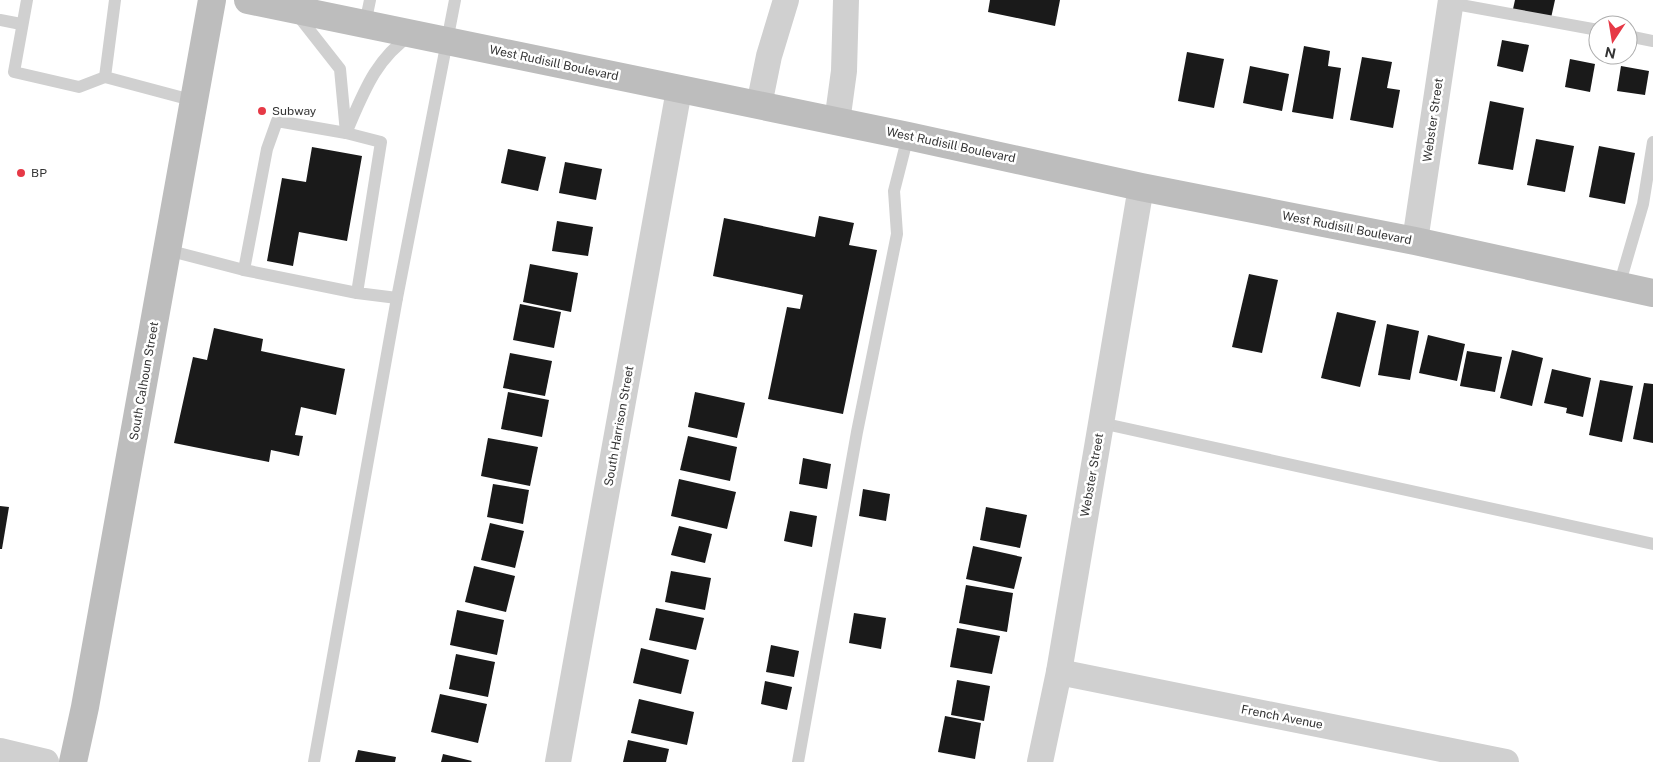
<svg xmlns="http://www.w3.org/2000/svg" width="1653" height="762" font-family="'Public Sans',sans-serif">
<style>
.building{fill:#1a1a1a}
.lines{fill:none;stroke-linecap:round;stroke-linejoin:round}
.lane{stroke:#d0d0d0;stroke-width:12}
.street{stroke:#d0d0d0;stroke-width:26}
.secondary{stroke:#bdbdbd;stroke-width:28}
.poi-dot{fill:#e63946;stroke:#fff;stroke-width:2}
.labels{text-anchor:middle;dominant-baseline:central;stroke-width:5;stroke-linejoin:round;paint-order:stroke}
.street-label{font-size:12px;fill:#333;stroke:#fff}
.poi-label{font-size:12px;fill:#333;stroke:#fff;text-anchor:start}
</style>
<rect width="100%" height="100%" fill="#fff"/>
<g class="building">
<polygon points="990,0 1060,0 1055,26 988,12"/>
<polygon points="1515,0 1555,0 1551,18 1513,9"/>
<polygon points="1502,40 1529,45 1523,72 1497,66"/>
<polygon points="1304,46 1330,51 1328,66 1341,68 1333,119 1292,112"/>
<polygon points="1187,52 1224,59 1214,108 1178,101"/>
<polygon points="1362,57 1392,62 1387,88 1400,90 1393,128 1350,120"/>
<polygon points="1570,59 1595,64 1590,92 1565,87"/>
<polygon points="1250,66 1289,74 1282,111 1243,103"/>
<polygon points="1621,66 1649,71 1645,95 1617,91"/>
<polygon points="1490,101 1524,108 1513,170 1478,164"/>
<polygon points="1536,139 1574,146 1565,192 1527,185"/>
<polygon points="1599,146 1635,153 1625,204 1589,197"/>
<polygon points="312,147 362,156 347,241 299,232 293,266 267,261 282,178 306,182"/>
<polygon points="508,149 546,157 538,191 501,183"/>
<polygon points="565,162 602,169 596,200 559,193"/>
<polygon points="819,216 854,223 849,245 877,250 843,414 768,399 787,307 800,309 803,295 713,276 724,218 815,237"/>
<polygon points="557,221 593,227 588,256 552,251"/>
<polygon points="530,264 578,273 571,312 523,302"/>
<polygon points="1249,274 1278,280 1262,353 1232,347"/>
<polygon points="520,304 561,312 554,348 513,340"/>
<polygon points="1337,312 1376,321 1360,387 1321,378"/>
<polygon points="1387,324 1419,331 1410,380 1378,375"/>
<polygon points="214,328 263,339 261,351 345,369 336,415 301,407 295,435 303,436 299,456 271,450 269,462 174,443 193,357 207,360"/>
<polygon points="1428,335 1465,344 1457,381 1419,373"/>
<polygon points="1512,350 1543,358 1532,406 1500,398"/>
<polygon points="1467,351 1502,357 1495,392 1460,386"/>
<polygon points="510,353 552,361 545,396 503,388"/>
<polygon points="1552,369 1591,378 1583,417 1566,413 1567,408 1544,403"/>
<polygon points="1600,380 1633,386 1622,442 1589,435"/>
<polygon points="1644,383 1653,384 1653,443 1633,439"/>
<polygon points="508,392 549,400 542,437 501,429"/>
<polygon points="695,392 745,403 737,438 688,427"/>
<polygon points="688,436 737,447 730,481 680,470"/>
<polygon points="488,438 538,447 530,486 481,476"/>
<polygon points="803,458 831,464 827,489 799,484"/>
<polygon points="679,479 736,492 727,529 671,516"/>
<polygon points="493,484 529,490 523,524 487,517"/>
<polygon points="863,489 890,494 886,521 859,516"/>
<polygon points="0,506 9,507 2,549 0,549"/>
<polygon points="986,507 1027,515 1020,548 980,540"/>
<polygon points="790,511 817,516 812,547 784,541"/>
<polygon points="490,523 524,531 515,568 481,560"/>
<polygon points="679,526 712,534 705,563 671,555"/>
<polygon points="973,546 1022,557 1014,589 966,579"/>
<polygon points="474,566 515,576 506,612 465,602"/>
<polygon points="671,571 711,578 705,610 665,602"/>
<polygon points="966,585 1013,593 1007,632 959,623"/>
<polygon points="656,608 704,618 696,650 649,640"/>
<polygon points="457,610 504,620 497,655 450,645"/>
<polygon points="854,613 886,618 881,649 849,643"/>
<polygon points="957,628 1000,636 992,674 950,667"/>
<polygon points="771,645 799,651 794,677 766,672"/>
<polygon points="641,648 689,660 681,694 633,683"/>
<polygon points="456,654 495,662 488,697 449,689"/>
<polygon points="957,680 990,686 984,721 951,715"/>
<polygon points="765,681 792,687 787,710 761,704"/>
<polygon points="440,694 487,704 478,743 431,732"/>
<polygon points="639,699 694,712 687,745 631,733"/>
<polygon points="945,716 981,723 975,759 938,752"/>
<polygon points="628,740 669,749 666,762 623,762"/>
<polygon points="358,750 396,757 395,762 355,762"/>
<polygon points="443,754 472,761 471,762 441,762"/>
</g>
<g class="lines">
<g class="lane">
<polyline points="27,0 14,72 79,87 105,77"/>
<polyline points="115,0 105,77 195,101"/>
<polyline points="1450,3 1598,30"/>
<path d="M296,13L340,69L346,133C363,94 375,59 411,35"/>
<polyline points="0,20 21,24"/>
<polyline points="365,24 370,0"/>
<polyline points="1628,36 1653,41"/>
<polyline points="167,250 244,270 357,293"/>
<polyline points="244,270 267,149 277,121 346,133 381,142 357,293 397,298"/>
<polyline points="1619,286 1643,204 1653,142"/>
<polyline points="1101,423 1653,544"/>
<polyline points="314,762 397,298 455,0"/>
<polyline points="798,762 857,432 897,234 894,191 908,136"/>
</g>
<g class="street">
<polyline points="759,105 769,56 786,0"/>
<polyline points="837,122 844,71 846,0"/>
<polyline points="1415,241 1451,0"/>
<polyline points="1059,672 1506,762"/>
<polyline points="0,751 46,762"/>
<polyline points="558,762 679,90"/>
<polyline points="1040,762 1059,672 1141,187"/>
</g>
<g class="secondary">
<polyline points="248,0 908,136 1141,187 1415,241 1653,293"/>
<polyline points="73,762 85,707 212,0"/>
</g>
</g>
<g class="poi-dot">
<circle cx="262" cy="111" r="5"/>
<circle cx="21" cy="173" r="5"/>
</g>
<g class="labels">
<g class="street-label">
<text transform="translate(554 63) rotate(12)">West Rudisill Boulevard</text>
<text transform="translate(1433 120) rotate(-82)">Webster Street</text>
<text transform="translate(951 145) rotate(12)">West Rudisill Boulevard</text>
<text transform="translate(1347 228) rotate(11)">West Rudisill Boulevard</text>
<text transform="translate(144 381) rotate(-80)">South Calhoun Street</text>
<text transform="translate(619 426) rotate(-80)">South Harrison Street</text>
<text transform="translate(1092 475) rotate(-80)">Webster Street</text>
<text transform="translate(1282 717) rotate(11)">French Avenue</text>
</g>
<g class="poi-label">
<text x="272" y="111">Subway</text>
<text x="31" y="173">BP</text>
</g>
</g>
<g transform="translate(1613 40) rotate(192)"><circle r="24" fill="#ffffff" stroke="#adadad"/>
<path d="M0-4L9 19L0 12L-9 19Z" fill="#e63946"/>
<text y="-8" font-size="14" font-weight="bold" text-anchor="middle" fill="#333333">N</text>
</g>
</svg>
